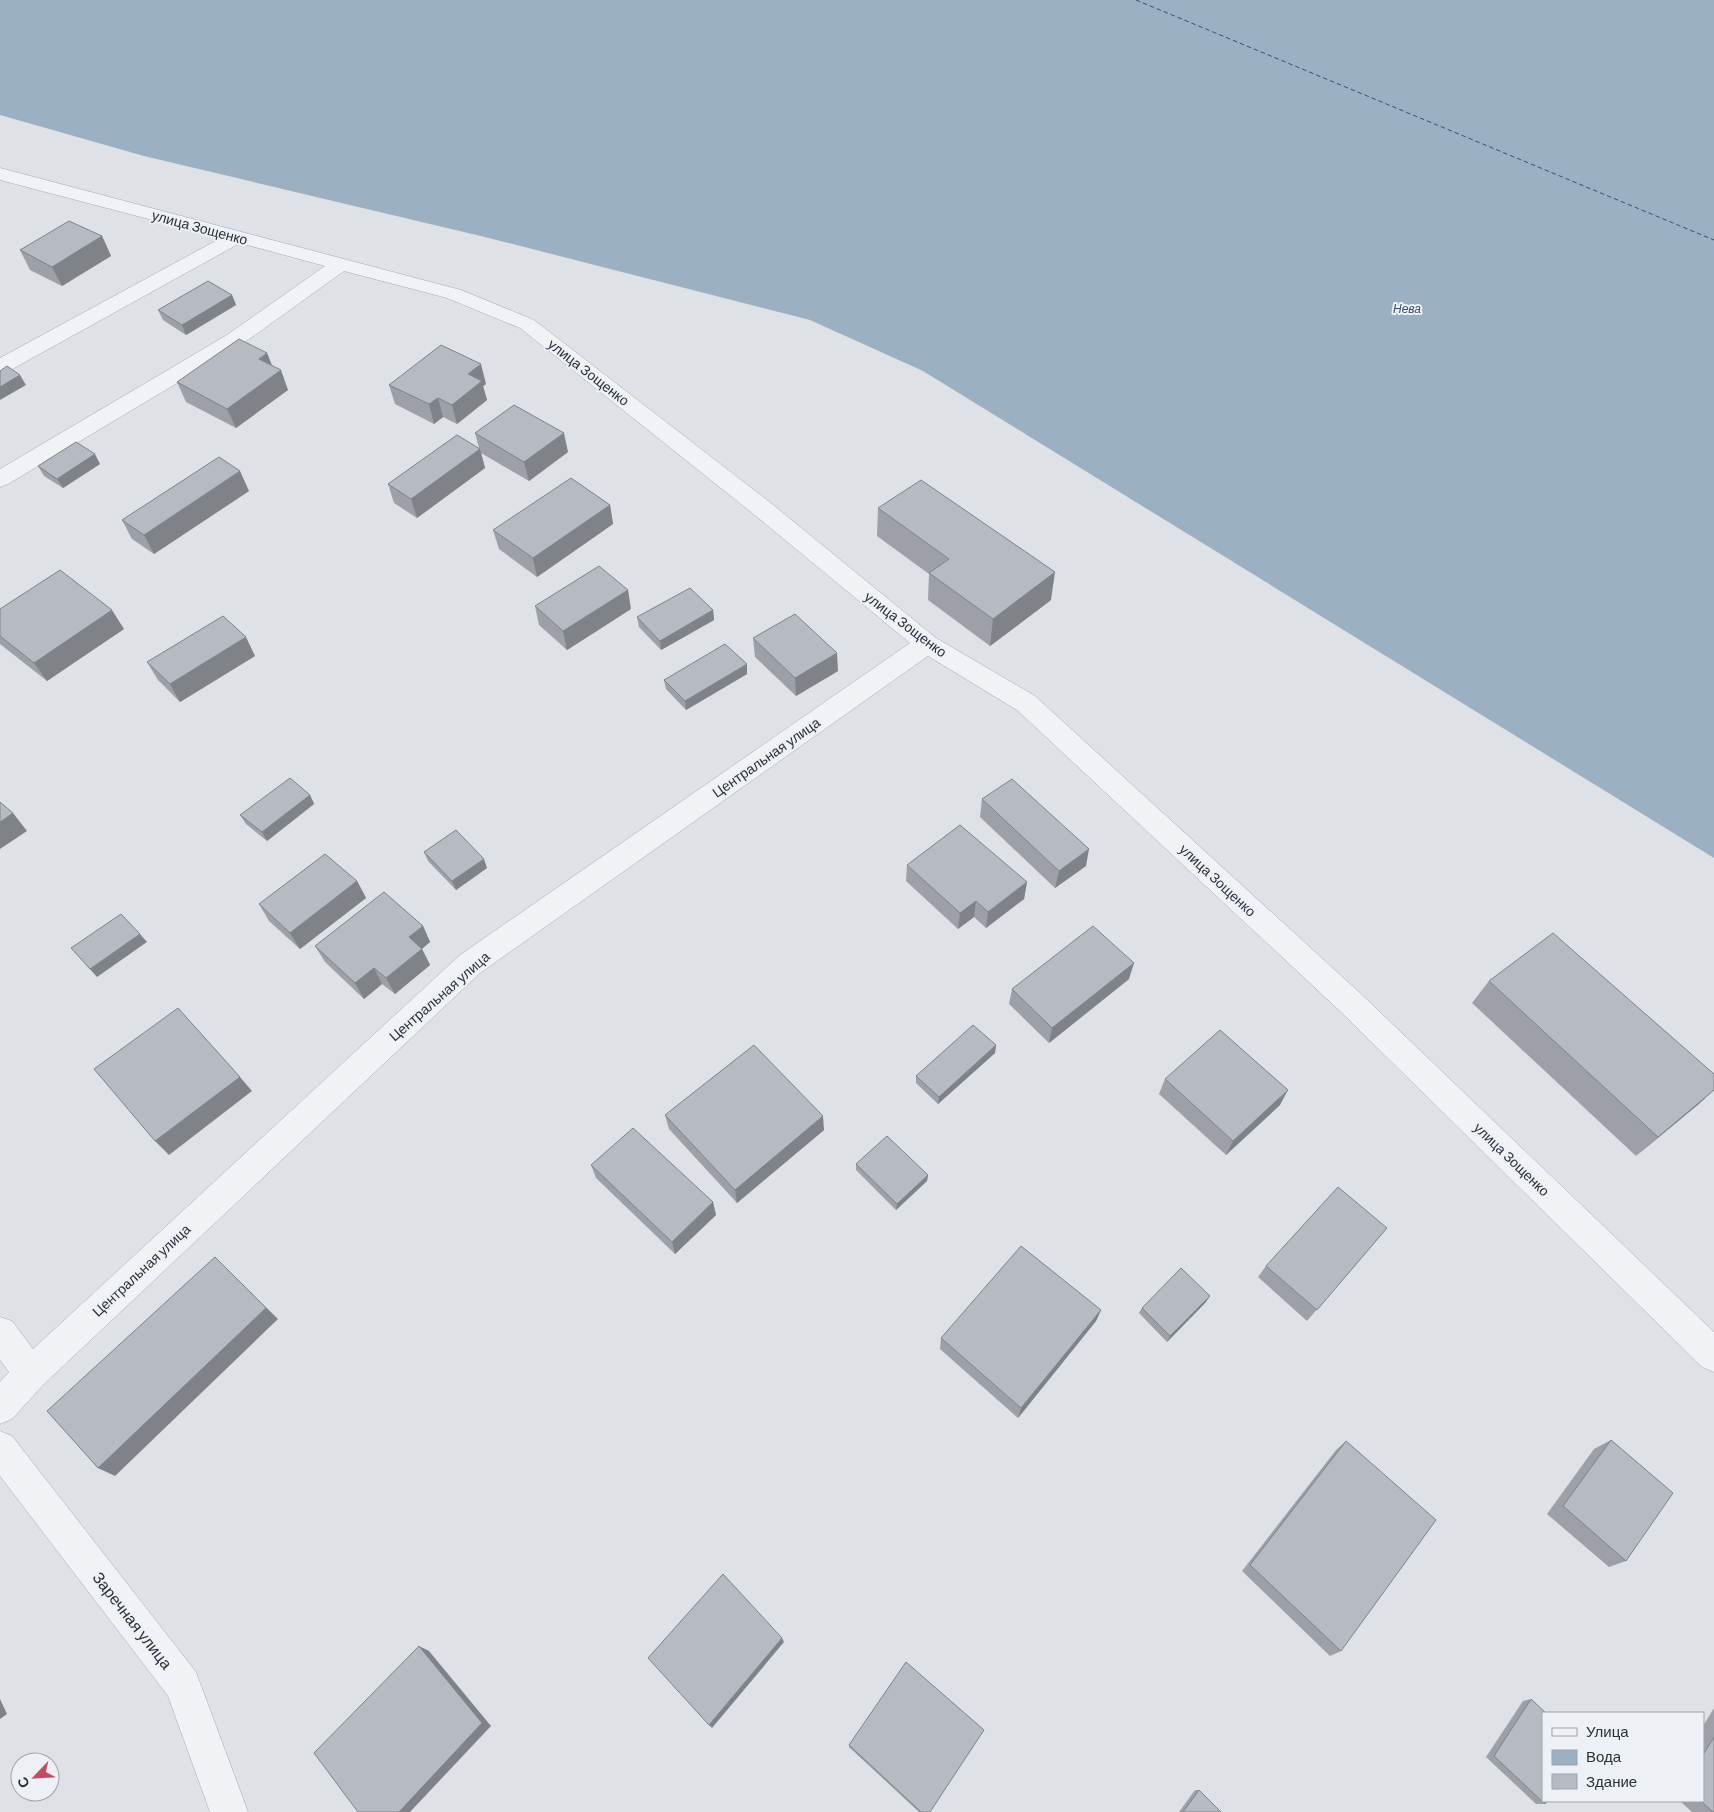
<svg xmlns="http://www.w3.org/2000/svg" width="1714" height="1812" font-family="Barlow,sans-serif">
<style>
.water{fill:#9cb0c3}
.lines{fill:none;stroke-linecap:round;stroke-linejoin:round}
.ferry{stroke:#37506b;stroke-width:1;stroke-dasharray:4.5 3;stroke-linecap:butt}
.minor-casing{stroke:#a4a8b0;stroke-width:1}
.minor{fill:#f0f2f5;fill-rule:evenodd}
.wall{fill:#9da1a7}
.shaded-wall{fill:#7f8388}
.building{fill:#b6bbc2;stroke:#7f8388}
.labels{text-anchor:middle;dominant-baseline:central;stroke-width:4;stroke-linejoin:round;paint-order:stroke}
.far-water-label{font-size:12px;font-style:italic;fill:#37506b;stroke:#edf0f4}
.street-label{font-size:14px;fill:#29303c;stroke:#edf0f4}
.near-street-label{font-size:16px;fill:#29303c;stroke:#edf0f4}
</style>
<rect width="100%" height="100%" fill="#dee1e6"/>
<polygon class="water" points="0,0 1714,0 1714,858 923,371 810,320 485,237 144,156 0,115"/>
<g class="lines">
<polyline class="ferry" points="1136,0 1714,240"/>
<defs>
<g id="minor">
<polygon points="0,168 461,290 534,320 772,504 936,638 1035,696 1361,994 1714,1332 1714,1372 1702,1367 1341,1012 1017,710 928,656 480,973 43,1385 12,1419 0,1424 0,1382 9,1372 0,1360 0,1317 12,1321 33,1349 460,955 910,643 756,516 520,328 447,298 344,271 241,345 8,484 0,487 0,469 227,335 325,266 240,243 7,372 0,374 0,358 221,238 0,180"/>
<polygon points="0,1431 12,1436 196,1672 248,1812 210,1812 168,1696 0,1476"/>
</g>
</defs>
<use href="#minor" class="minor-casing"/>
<use href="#minor" class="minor"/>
</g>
<g class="wall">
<polygon points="102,236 111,256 62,286 30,270 20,250"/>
<polygon points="232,295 236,305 186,335 163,320 158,310"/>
<polygon points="267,353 272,366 288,390 236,428 186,402 177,382"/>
<polygon points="486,384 483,386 487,400 457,424 443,417 434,424 395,404 389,385"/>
<polygon points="475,433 568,452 529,481 481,453 485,468 417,518 394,503 388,484 479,448"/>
<polygon points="100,464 63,488 44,476 38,466"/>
<polygon points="249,491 154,554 132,539 122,520"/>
<polygon points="610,505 613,524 537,577 499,549 493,530"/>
<polygon points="878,508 1051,600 990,646 928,600 929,574 877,536"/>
<polygon points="535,606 631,609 567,650 539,625"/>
<polygon points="0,609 124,629 47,681 0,644"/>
<polygon points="713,610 714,620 661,650 639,627 637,617"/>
<polygon points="753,638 838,671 796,696 755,657"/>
<polygon points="255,656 180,702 158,680 147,662"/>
<polygon points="747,674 686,710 666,689 664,680"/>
<polygon points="310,795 314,804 267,841 246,824 240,815"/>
<polygon points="982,799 1086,866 1055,888 980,817"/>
<polygon points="424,852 487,868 456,890 428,861"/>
<polygon points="907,865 1027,882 1024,899 986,928 974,917 958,929 906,881"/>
<polygon points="357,881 366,898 300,949 269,921 259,904"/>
<polygon points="423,926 430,942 422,949 430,965 395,994 382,984 364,999 325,962 315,946"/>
<polygon points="1129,979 1049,1043 1009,1004 1012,989"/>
<polygon points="1489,981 1700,1103 1636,1156 1472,1003"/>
<polygon points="996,1045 995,1053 938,1104 916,1083 916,1076"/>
<polygon points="1165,1079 1280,1105 1226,1155 1159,1094"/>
<polygon points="665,1115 824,1130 737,1203 669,1129"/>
<polygon points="856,1164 928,1175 927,1181 896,1210 856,1170"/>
<polygon points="591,1165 713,1202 716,1215 675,1254 596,1178"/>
<polygon points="1387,1228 1307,1321 1258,1277 1266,1266"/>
<polygon points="1206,1302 1167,1342 1139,1313 1142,1308"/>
<polygon points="1101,1310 1096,1321 1018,1418 940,1349 941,1338"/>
<polygon points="1611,1440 1626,1561 1609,1567 1547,1514 1594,1449"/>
<polygon points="1346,1441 1341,1651 1330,1656 1242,1571 1336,1450"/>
<polygon points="1531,1699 1545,1804 1536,1804 1486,1757 1523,1701"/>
<polygon points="1714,1708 1714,1812 1692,1812 1680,1801 1703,1801 1703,1726"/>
<polygon points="849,1745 930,1812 919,1812 849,1747"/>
<polygon points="1195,1790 1199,1790 1221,1812 1179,1812"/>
</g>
<g class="shaded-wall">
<polygon points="102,236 111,256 62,286 52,267"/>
<polygon points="232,295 236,305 186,335 182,325"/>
<polygon points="267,353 275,373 259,359"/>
<polygon points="481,364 486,384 483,386 487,400 457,424 452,405 468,374"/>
<polygon points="281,370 288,390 236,428 227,409"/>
<polygon points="20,375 26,385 0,400 0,387"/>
<polygon points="438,398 443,417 434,424 429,404"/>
<polygon points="564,433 568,452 529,481 524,462"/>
<polygon points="480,449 485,468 417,518 411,499"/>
<polygon points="95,454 100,464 63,488 57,479"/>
<polygon points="240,471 249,491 154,554 144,535"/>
<polygon points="610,505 613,524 537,577 533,558"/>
<polygon points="1055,572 1051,600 990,646 993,619"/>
<polygon points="628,590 631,609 567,650 563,631"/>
<polygon points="112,610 124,629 47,681 34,663"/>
<polygon points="713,610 714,620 661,650 660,641"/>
<polygon points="246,637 255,656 180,702 170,684"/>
<polygon points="837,653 838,671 796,696 795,678"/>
<polygon points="747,664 747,674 686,710 685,701"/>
<polygon points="310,795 314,804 267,841 262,832"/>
<polygon points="13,813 27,831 0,849 0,822"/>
<polygon points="1089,849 1086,866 1055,888 1059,871"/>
<polygon points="484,859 487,868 456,890 452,881"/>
<polygon points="357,881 366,898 300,949 290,933"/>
<polygon points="1027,882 1024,899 986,928 988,912"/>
<polygon points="976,901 974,917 958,929 960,913"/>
<polygon points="423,926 430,942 417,953 409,937"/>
<polygon points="140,934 147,942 97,977 90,969"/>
<polygon points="422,949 430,965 395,994 386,978"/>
<polygon points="1134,963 1129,979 1049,1043 1052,1028"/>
<polygon points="374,968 382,984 364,999 355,983"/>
<polygon points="996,1045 995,1053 938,1104 939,1097"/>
<polygon points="240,1077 252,1091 169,1155 155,1141"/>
<polygon points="1288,1090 1280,1105 1226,1155 1233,1141"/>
<polygon points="1714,1090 1700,1103 1636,1156 1658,1137"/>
<polygon points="823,1116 824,1130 737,1203 735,1190"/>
<polygon points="928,1175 927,1181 896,1210 897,1204"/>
<polygon points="713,1202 716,1215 675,1254 672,1242"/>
<polygon points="215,1257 278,1319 115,1476 98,1468"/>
<polygon points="1210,1296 1206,1302 1167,1342 1170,1336"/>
<polygon points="1101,1310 1096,1321 1018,1418 1021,1408"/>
<polygon points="782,1638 784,1642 712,1728 709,1725"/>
<polygon points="419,1646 429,1651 491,1726 410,1812 399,1812"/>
<polygon points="0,1699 7,1714 0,1719"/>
</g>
<g class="building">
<polygon points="69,221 102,236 52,267 20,250"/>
<polygon points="208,281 232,295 182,325 158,310"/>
<polygon points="239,339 267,353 259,359 281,370 227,409 177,382"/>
<polygon points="441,345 481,364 468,374 482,381 452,405 438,398 429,404 389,385"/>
<polygon points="7,366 20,375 0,387 0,371"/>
<polygon points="514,405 564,433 524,462 475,433"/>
<polygon points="457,435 480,449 411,499 388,484"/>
<polygon points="76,442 95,454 57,479 38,466"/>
<polygon points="219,457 240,471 144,535 122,520"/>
<polygon points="571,478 610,505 533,558 493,530"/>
<polygon points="921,480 1055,572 993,619 929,573 949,559 878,508"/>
<polygon points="599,566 628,590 563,631 535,606"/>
<polygon points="60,570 112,610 34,663 0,636 0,609"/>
<polygon points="690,588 713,610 660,641 637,617"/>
<polygon points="795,614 837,653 795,678 753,638"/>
<polygon points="223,616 246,637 170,684 147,662"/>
<polygon points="725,644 747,664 685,701 664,680"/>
<polygon points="290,778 310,795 262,832 240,815"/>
<polygon points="1012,779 1089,849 1059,871 982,799"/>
<polygon points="0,802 13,813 0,822"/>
<polygon points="960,825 1027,882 988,912 976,901 960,913 907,865"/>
<polygon points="456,830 484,859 452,881 424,852"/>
<polygon points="325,854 357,881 290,933 259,904"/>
<polygon points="384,892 423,926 409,937 422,949 386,978 374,968 355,983 315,946"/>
<polygon points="121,914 140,934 90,969 71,948"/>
<polygon points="1093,926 1134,963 1052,1028 1012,989"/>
<polygon points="1553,933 1714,1074 1714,1090 1658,1137 1489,981"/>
<polygon points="178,1008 240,1077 155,1141 94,1069"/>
<polygon points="973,1025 996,1045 939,1097 916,1076"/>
<polygon points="1220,1030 1288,1090 1233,1141 1165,1079"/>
<polygon points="754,1045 823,1116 735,1190 665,1115"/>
<polygon points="633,1128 713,1202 672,1242 591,1165"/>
<polygon points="887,1136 928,1175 897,1204 856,1164"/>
<polygon points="1338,1187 1387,1228 1317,1310 1266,1266"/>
<polygon points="1021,1246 1101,1310 1021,1408 941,1338"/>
<polygon points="215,1257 266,1308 98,1468 47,1411"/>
<polygon points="1181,1268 1210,1296 1170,1336 1142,1308"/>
<polygon points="1611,1440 1673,1493 1626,1561 1563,1506"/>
<polygon points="1346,1441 1436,1520 1341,1651 1250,1565"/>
<polygon points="723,1574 782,1638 709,1725 648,1658"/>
<polygon points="419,1646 482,1723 399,1812 358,1812 314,1753"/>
<polygon points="906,1662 984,1730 930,1812 921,1812 849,1745"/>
<polygon points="1531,1699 1546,1713 1543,1713 1543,1801 1547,1801 1545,1804 1494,1756"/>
<polygon points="1714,1737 1714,1812 1713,1812 1701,1801 1703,1801 1703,1755"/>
<polygon points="1199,1790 1221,1812 1183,1812"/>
</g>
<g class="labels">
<g class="far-water-label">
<text x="1407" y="308">Нева</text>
</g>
<g class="street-label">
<text transform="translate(200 227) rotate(15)">улица Зощенко</text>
<text transform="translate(589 372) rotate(38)">улица Зощенко</text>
<text transform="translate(906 624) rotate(37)">улица Зощенко</text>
<text transform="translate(766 757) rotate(-35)">Центральная улица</text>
<text transform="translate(1218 880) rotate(43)">улица Зощенко</text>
<text transform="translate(439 996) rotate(-41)">Центральная улица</text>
<text transform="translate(1512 1159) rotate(44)">улица Зощенко</text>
<text transform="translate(141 1270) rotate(-43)">Центральная улица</text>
</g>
<g class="near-street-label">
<text transform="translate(133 1620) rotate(52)">Заречная улица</text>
</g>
</g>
<rect x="1542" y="1712" width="162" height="90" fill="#edf0f4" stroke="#9fa3aa"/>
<rect x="1552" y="1728" width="25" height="8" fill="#f0f2f5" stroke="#9fa3aa"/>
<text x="1586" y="1737" font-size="15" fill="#29303c">Улица</text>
<rect x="1552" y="1750" width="25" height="15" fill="#9cb0c3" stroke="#9fa3aa"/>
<text x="1586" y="1762" font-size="15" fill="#29303c">Вода</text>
<rect x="1552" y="1774" width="25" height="15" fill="#b6bbc2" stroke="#9fa3aa"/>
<text x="1586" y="1787" font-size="15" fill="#29303c">Здание</text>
<g transform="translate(35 1777) rotate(245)"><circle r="24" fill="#edf0f4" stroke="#9fa3aa"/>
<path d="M0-4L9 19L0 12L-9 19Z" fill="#c14d61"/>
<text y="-8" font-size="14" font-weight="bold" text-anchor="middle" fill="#29303c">С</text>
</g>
</svg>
